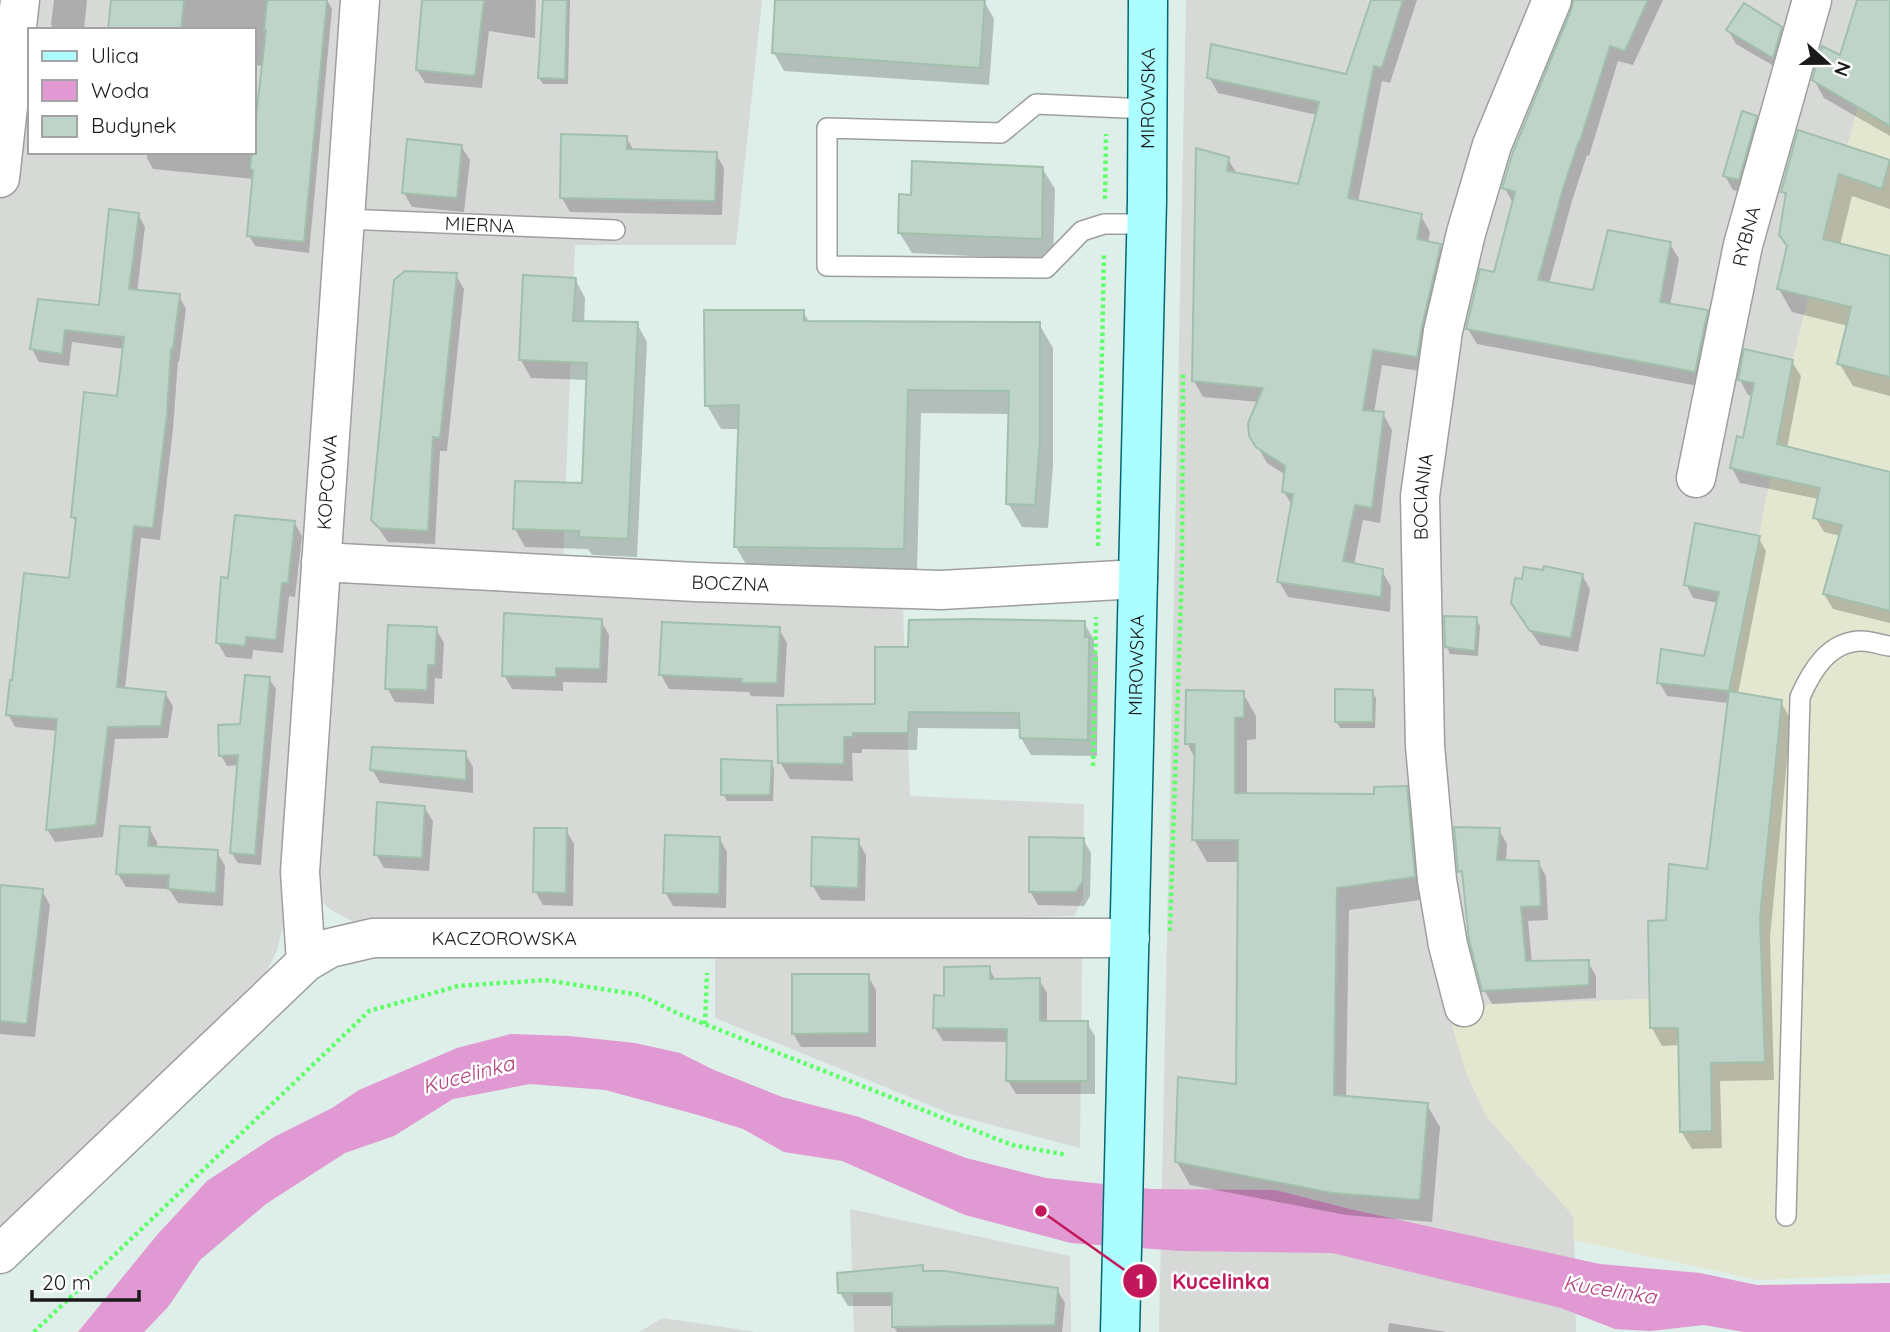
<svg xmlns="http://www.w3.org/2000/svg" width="1890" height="1332" font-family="Quicksand,sans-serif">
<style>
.residential{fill:#d7d9d7}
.industrial{fill:#e4e7cf}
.water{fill:#e099d2}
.shadow{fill:#0003}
.building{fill:#bed4c8;stroke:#a0c0ad;stroke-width:2}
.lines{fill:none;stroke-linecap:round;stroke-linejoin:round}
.lane-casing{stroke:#9e9e9e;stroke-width:22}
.street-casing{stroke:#9e9e9e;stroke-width:41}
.secondary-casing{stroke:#006973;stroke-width:41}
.path{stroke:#5eff6a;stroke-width:4.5;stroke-dasharray:3.5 3.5;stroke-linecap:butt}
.lane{stroke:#fff;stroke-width:19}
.street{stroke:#fff;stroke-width:38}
.secondary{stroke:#abfdff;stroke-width:38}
.labels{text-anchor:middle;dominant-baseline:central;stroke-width:5;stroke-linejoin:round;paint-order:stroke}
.street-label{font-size:19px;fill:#1a1a1a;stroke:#fff}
.water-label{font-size:21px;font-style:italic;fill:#b23f7b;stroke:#fff}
.leader{fill:none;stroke:#c2185b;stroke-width:2.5}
.callout-dot{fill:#c2185b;stroke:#fff;stroke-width:2.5}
.mark-label{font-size:21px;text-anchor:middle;font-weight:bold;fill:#fff}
.callout-label{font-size:21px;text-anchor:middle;font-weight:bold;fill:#c2185b;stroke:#fff;stroke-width:5;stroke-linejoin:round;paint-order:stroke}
</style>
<rect width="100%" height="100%" fill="#deeee8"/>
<g class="residential">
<polygon points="34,0 762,0 736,245 575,245 563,558 903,608 910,796 1084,804 1083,899 1074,916 827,925 447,926 352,921 331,910 319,899 285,917 277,951 262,980 0,1237 0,162 30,39 30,152 254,152 254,30 31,30"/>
<polygon points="1186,0 1889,0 1839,174 1793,360 1747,599 1701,920 1650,999 1447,1006 1486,1116 1574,1217 1576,1332 1159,1332"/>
<polygon points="1082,954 1080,1148 954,1115 715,1018 715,956"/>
<polygon points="850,1209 1070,1256 1071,1332 854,1332"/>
<polygon points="663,1318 756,1332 639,1332"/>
</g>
<polygon class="industrial" points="1890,0 1890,1274 1759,1280 1573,1240 1574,1217 1486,1116 1466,1073 1446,1006 1649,999 1648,921 1701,919 1729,691 1793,360 1839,174"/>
<polygon class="water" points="511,1034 569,1036 635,1043 680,1053 714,1070 782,1097 859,1117 966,1158 1046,1178 1151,1189 1275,1190 1354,1210 1600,1264 1700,1273 1757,1285 1890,1283 1890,1332 1744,1332 1704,1325 1650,1331 1615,1329 1561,1308 1332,1253 1181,1251 1071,1243 965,1215 842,1161 784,1152 743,1129 698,1115 605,1090 530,1084 453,1099 394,1136 345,1153 266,1204 200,1260 168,1307 144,1332 78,1332 157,1235 207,1181 274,1137 332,1108 359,1090 457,1048"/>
<g class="shadow">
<polygon points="54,0 87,0 84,30 54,30 51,24"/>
<polygon points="113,0 327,0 332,9 309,253 255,246 249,235 254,179 153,169 147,158 147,152 254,152 254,112 258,113 264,66 254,65 254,30 109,30"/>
<polygon points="424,0 536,0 535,38 489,31 482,88 425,83 417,70"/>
<polygon points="545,0 570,0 568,84 543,84 539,78"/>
<polygon points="777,0 984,1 994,19 989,85 784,71 774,53"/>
<polygon points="1374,0 1417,0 1390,83 1382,81 1358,202 1421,216 1430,232 1428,243 1440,245 1449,261 1426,372 1382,365 1374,413 1383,414 1392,430 1380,523 1363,520 1354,565 1382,571 1391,587 1390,612 1288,597 1279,581 1293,507 1284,492 1286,475 1267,463 1251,435 1259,402 1203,397 1194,381 1228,159 1237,174 1300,186 1317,115 1218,93 1209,77 1347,76"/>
<polygon points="1574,0 1663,0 1633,65 1618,61 1589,156 1587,155 1572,201 1549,284 1594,292 1670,244 1679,259 1670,306 1706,312 1715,327 1703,387 1477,344 1468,329 1495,274 1513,203 1504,187 1574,9"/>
<polygon points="1859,0 1890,0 1890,136 1824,98 1814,80 1841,58"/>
<polygon points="1780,28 1789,42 1781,70 1736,44 1728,30"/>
<polygon points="1756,117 1764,131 1746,193 1733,190 1725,176"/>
<polygon points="1799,132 1890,164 1890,209 1852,196 1840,245 1890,258 1890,396 1853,386 1839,363 1848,326 1792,312 1779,289 1788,248 1780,235 1787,199 1783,192"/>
<polygon points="626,137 634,151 716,154 724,168 722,215 570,212 562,198"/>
<polygon points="461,146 470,160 464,212 412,207 404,193"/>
<polygon points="1042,168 1055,189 1053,260 912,253 899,232 913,197"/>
<polygon points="138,214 145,227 137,292 179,296 186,309 179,362 178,361 173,429 160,540 141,538 125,689 165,693 173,706 168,738 115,739 103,837 55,842 47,829 58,731 15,727 8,714 70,580 77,524 72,516 119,398 124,349 72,342 69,366 39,362 32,349 101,307"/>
<polygon points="456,275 464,289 447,451 440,451 435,544 388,542 372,519"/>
<polygon points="575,279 585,298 584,323 637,324 647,342 637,557 592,555 588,549 525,547 515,529 583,485 588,380 531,378 521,360"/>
<polygon points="803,311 809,322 1039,324 1053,348 1053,466 1048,528 1022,527 1008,503 1010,414 921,413 917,573 750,571 736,547 740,429 721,429 707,405"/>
<polygon points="1792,362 1801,376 1787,448 1890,473 1890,623 1833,609 1824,594 1841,536 1824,532 1815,517 1819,499 1740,483 1732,468 1744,440 1753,396 1748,395 1740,380"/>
<polygon points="294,522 302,536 295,597 289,596 283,653 253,650 252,659 226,657 218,643 229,580"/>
<polygon points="1758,537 1766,551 1738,694 1781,702 1791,720 1770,937 1774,1080 1720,1081 1722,1148 1692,1149 1681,1131 1680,1045 1662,1046 1652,1028 1667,922 1709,870 1729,703 1667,696 1659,682 1706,658 1718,603 1693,598 1686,584"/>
<polygon points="1582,575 1590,589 1578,652 1540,645 1521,617"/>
<polygon points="1476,619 1480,626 1478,656 1450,654 1447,647"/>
<polygon points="601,621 609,635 607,683 563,682 563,691 512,689 504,675"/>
<polygon points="1084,623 1094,640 1094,649 1098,656 1097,756 1031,755 1021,738 1021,729 918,728 917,750 862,749 862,753 852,753 853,781 790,779 780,762 877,706 910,648"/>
<polygon points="436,629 444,643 442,679 435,678 434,704 395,702 387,688"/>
<polygon points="779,629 787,643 784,697 751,696 749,692 669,689 661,675"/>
<polygon points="269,679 276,689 261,865 238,863 231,852 239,765 227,766 221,755 242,726"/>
<polygon points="1372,692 1376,698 1375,728 1340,728 1336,721"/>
<polygon points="1243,693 1256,716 1256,739 1247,740 1247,795 1376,795 1406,788 1419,811 1427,899 1349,910 1346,1098 1427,1105 1440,1127 1432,1222 1346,1215 1190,1185 1177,1162 1238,1086 1239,862 1207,862 1194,839 1196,760 1187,743"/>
<polygon points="465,753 473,767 473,793 380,783 372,769"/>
<polygon points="771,762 774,769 773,801 727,801 723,794"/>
<polygon points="424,807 433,821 429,871 384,868 376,854"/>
<polygon points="149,828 157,842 157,848 217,852 225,866 223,906 178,903 169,889 126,887 118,874"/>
<polygon points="566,830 574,844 573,906 543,905 535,891"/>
<polygon points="1499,830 1507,844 1506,862 1538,862 1546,876 1548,920 1528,921 1532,963 1588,962 1596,976 1596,998 1492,1004 1484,990 1465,880 1460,871"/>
<polygon points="719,838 727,852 726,908 673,906 665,892"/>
<polygon points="1083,839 1091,853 1090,896 1084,906 1038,905 1030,891"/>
<polygon points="858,841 866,855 865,901 821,900 813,886"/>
<polygon points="0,886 42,891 50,905 35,1037 0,1034"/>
<polygon points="989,968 996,981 1039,980 1047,993 1047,1023 1087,1023 1095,1036 1095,1094 1016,1094 1008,1081 1008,1042 943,1041 935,1028 945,998"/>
<polygon points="868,976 876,990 876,1047 801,1047 793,1033"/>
<polygon points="922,1267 926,1273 1057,1290 1065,1303 1062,1332 897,1332 894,1327 894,1306 848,1306 840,1293"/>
<polygon points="1389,1323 1447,1332 1388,1332"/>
</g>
<g class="building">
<polygon points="111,0 184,0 181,30 108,30"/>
<polygon points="267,0 327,0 304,242 247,236 253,170 250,169 266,30 264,30"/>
<polygon points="422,0 484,0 475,76 416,70"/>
<polygon points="543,0 567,0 565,79 538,78"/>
<polygon points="775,0 985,0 980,68 772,53"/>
<polygon points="1371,0 1403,0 1382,68 1374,66 1348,198 1422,214 1417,239 1441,244 1422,326 1417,357 1373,350 1363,410 1384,412 1372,508 1355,505 1343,561 1383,569 1381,597 1277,582 1293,494 1282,492 1285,466 1256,447 1249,436 1248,423 1263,388 1192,381 1196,148 1229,157 1227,171 1298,184 1319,102 1207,78 1211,44 1346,74"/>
<polygon points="1573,0 1648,0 1625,51 1610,46 1580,141 1579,141 1564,185 1538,280 1593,290 1608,230 1671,242 1660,302 1708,310 1695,372 1466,329 1480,269 1494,272 1515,192 1502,188 1513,152 1572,8"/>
<polygon points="1857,0 1890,0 1890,126 1812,80 1822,46 1840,55"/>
<polygon points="1744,3 1782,27 1773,58 1726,30"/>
<polygon points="1742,111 1757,116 1739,180 1723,176"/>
<polygon points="1798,130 1890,160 1882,189 1839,174 1823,239 1890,256 1890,377 1837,364 1851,307 1777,289 1787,246 1779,235 1786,193 1781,192"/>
<polygon points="561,134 627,136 627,149 717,152 715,201 560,198"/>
<polygon points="407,139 462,145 457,198 402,193"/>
<polygon points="912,161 1043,167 1042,239 898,233 899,194 911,195"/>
<polygon points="109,209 139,213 129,289 180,294 173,349 171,349 167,415 153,528 134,526 117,687 166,692 161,726 108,727 96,825 46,830 57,719 6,715 10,680 12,680 24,573 69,578 76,518 71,517 84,392 117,396 124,337 65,330 62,354 30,349 38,299 99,305"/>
<polygon points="405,271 457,273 440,438 433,437 428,531 379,528 371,520 394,280"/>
<polygon points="523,275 576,278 573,321 638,322 628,539 579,537 579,531 513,529 515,481 582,483 587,363 519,360"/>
<polygon points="704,310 804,310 804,321 1040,322 1040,441 1035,505 1006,504 1009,391 908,390 904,549 734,547 739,405 705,406"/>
<polygon points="1744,349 1793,360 1777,444 1890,472 1890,611 1823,594 1842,525 1813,518 1820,488 1730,468 1737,436 1743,438 1754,383 1738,380"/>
<polygon points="235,515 295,521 288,583 282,583 276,640 246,637 245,646 216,643 221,577 228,578"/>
<polygon points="1695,523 1760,536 1729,691 1657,683 1661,649 1704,656 1719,592 1684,585"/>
<polygon points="1544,566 1583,574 1571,638 1530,631 1511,603 1515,578 1522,579 1524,567 1543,570"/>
<polygon points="504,613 602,619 600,669 556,668 556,677 502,676"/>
<polygon points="1444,616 1477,617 1475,651 1445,647"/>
<polygon points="971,619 1085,621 1085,637 1089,637 1088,740 1020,738 1019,713 909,712 908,733 853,733 853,737 844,737 844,764 778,763 777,705 875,704 875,647 908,647 909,620"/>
<polygon points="662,622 780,627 777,683 741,683 742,679 659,675"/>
<polygon points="388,625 437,627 435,665 428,665 427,690 385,689"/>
<polygon points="245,675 270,677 255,855 230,853 238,755 219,756 218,725 240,724"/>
<polygon points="1335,689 1373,690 1373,722 1335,722"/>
<polygon points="1186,690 1244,691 1244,717 1235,718 1235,793 1374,794 1374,787 1407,786 1415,877 1337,888 1334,1095 1428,1103 1420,1200 1332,1193 1175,1162 1178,1077 1236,1084 1238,840 1192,840 1195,744 1185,744"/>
<polygon points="1729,691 1782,700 1760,918 1765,1062 1711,1063 1712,1131 1680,1132 1678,1028 1650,1028 1648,921 1666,920 1669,864 1707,869"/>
<polygon points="372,747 466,751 466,780 370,770"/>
<polygon points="721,759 772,761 770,795 721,795"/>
<polygon points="377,802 425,806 422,858 374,855"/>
<polygon points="120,826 150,827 148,846 218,850 216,893 168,889 169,875 116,874"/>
<polygon points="1454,827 1500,828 1497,860 1539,861 1541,906 1521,907 1526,961 1589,960 1589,985 1482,991 1469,940 1462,871 1458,872"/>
<polygon points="534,828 567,828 566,893 533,892"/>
<polygon points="665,835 720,837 719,894 663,893"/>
<polygon points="812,837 859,839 858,888 811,886"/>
<polygon points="1029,837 1084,838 1083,881 1076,892 1029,892"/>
<polygon points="0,885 43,889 27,1024 0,1021"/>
<polygon points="990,966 990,979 1040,978 1040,1021 1088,1021 1088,1081 1006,1081 1007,1029 933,1028 934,995 944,996 944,967"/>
<polygon points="792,974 869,974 869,1033 792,1034"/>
<polygon points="923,1265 923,1271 945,1271 1058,1288 1055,1325 892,1327 892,1293 838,1293 837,1273"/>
</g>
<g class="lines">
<defs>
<g id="lane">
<path id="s1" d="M344,219L615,230"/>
<polyline points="1146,224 1104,224 1082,231 1046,268 827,266 827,128 1001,133 1036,104 1147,109"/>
<path d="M1786,1216L1800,697C1812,670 1829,641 1862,641C1871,641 1881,645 1890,646"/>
</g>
<g id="street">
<polyline points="0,178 20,0"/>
<path id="s2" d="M1696,478L1743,245L1812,0"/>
<path id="s3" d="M321,562L696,582L941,590L1138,579"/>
<path id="s4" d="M306,962L300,872L360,0"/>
<path id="s5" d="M1464,1007L1448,945L1437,880L1425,746L1420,496L1443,331L1466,233L1492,145L1552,0"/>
<path id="s6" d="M0,1254L306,962L330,948L373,938H1130"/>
</g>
<g id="secondary">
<path id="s7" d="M1120,1332L1147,201L1148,0"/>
</g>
</defs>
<use href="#lane" class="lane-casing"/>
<use href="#street" class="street-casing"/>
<use href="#secondary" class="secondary-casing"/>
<g class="path">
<polyline points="1105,199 1106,134"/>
<polyline points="1098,546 1104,253"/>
<polyline points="1093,766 1096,617"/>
<polyline points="1170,931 1182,568 1183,373"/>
<polyline points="705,1024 707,973"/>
<polyline points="34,1332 369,1011 458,986 545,980 640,995 679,1014 1012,1145 1067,1155"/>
</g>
<use href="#lane" class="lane"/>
<use href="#street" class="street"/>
<use href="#secondary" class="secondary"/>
</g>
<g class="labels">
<g class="street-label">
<text stroke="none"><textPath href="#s7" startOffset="1234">MIROWSKA</textPath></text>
<text stroke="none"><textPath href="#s1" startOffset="136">MIERNA</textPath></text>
<text stroke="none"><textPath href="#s2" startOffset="247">RYBNA</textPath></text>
<text stroke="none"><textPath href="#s4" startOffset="481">KOPCOWA</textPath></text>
<text stroke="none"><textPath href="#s5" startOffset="514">BOCIANIA</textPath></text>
<text stroke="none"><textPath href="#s3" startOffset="410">BOCZNA</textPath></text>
<text stroke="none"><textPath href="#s7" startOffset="667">MIROWSKA</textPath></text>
<text stroke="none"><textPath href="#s6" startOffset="626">KACZOROWSKA</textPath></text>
</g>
<g class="water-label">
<text transform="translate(468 1074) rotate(-15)">Kucelinka</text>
<text transform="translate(1610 1289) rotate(9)">Kucelinka</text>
</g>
</g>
<path class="leader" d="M1041 1211L1140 1281"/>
<g class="callout-dot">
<circle cx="1041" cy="1211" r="7"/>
<circle cx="1140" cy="1281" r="18"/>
</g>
<g class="mark-label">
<text x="1140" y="1289">1</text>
</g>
<g class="callout-label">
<text x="1221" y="1289">Kucelinka</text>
</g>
<rect x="28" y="28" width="228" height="126" fill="#ffffff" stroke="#a3a3a3" stroke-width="2"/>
<rect x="42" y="51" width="35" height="10" fill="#abfdff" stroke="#a3a3a3" stroke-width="2"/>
<text x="91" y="63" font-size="21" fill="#1a1a1a">Ulica</text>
<rect x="42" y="80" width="35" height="21" fill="#e099d2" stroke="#a3a3a3" stroke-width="2"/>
<text x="91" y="98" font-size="21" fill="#1a1a1a">Woda</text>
<rect x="42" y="116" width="35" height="21" fill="#bed4c8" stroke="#a3a3a3" stroke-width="2"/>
<text x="91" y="133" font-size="21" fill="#1a1a1a">Budynek</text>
<g transform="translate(1827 63) rotate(111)" stroke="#ffffff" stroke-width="5" paint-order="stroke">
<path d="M0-5L12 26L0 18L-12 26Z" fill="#1a1a1a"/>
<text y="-10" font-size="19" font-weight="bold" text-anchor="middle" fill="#1a1a1a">N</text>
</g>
<path d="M32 1290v10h107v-10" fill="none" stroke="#1a1a1a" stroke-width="3.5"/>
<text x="42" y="1290" font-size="21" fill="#1a1a1a" stroke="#ffffff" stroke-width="5" paint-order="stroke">20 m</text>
</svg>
